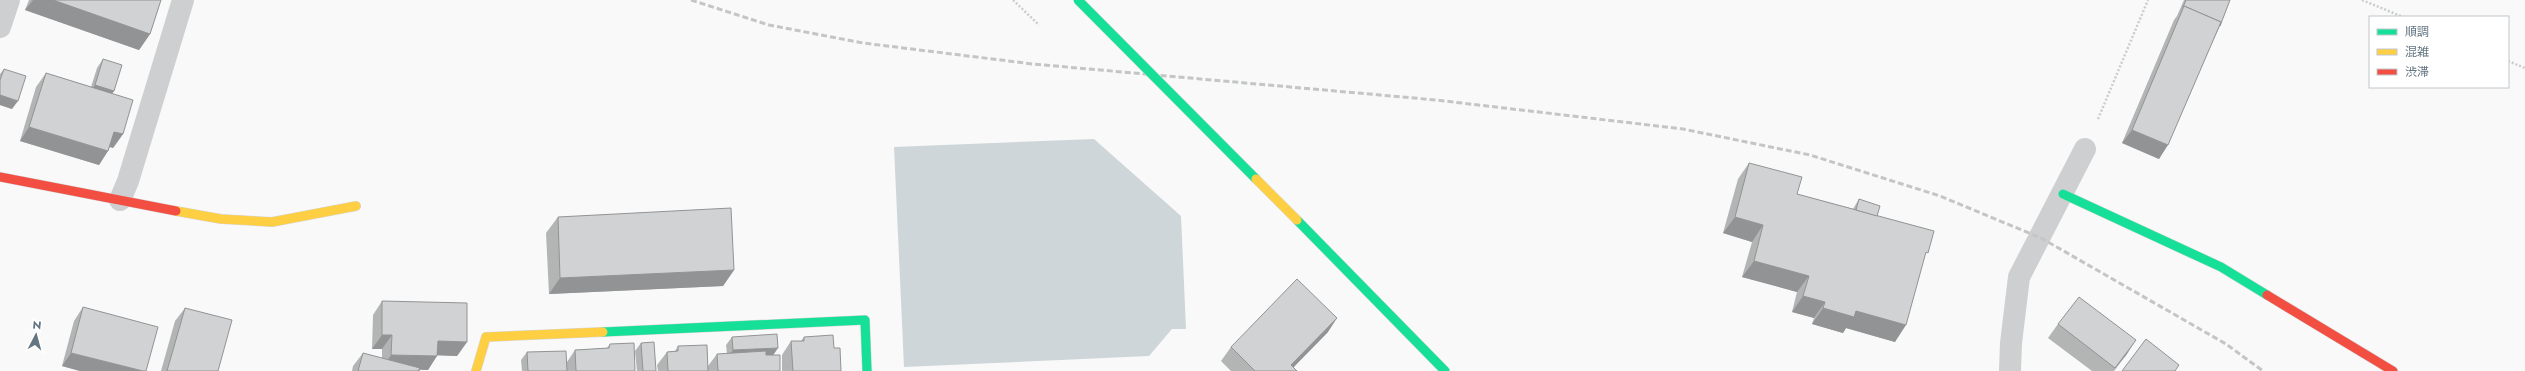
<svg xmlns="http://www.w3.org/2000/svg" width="2525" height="371" font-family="Jost,'Noto Sans JP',sans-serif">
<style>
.water{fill:#ced6d9}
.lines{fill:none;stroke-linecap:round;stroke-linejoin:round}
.fast-casing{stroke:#d5d6d7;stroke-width:10}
.slow-casing{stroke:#d5d6d7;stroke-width:10}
.jam-casing{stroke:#d5d6d7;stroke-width:10}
.path{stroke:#cbcccd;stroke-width:2.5;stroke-dasharray:2 2;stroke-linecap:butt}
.street{stroke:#cecfd0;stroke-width:22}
.fast{stroke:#16e098;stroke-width:9}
.slow{stroke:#ffcf43;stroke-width:9}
.jam{stroke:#f24e42;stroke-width:9}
.rail{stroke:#c3c5c6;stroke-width:3;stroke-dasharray:6 3;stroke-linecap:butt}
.fast-bridge-casing{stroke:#d5d6d7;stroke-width:10;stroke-linecap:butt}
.slow-bridge-casing{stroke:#d5d6d7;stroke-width:10;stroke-linecap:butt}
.fast-bridge{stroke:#16e098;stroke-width:9}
.slow-bridge{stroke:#ffcf43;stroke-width:9}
.wall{fill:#b3b5b5}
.shaded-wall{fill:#929394}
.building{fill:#d0d2d3;stroke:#929394}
</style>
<rect width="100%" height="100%" fill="#f9f9f9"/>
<polygon class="water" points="1094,139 1181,216 1186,329 1172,329 1149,356 904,367 894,147"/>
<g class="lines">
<defs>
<g id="fast">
<polyline points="2063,194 2221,267 2267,295"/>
<polyline points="1297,220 1445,371"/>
<polyline points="603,332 865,320 867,371"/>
</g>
<g id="slow">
<polyline points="176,211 221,219 272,222 356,206"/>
<polyline points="476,371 486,337 603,332"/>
</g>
<g id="jam">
<polyline points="0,177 176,211"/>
<polyline points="2267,295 2393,371"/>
</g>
</defs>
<use href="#fast" class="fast-casing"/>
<use href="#slow" class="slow-casing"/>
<use href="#jam" class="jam-casing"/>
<g class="path">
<polyline points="1013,0 1039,25"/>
<polyline points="2362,0 2403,17"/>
<polyline points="2508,61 2525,68"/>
<polyline points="2098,119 2148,0"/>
</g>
<g class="street">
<polyline points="0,27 9,0"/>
<polyline points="120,200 128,181 183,0"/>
<polyline points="2010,371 2011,343 2019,277 2085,149"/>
</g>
<use href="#fast" class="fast"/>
<use href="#slow" class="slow"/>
<use href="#jam" class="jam"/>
<polyline class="rail" points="691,0 769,25 863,43 1033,64 1436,100 1683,129 1810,155 1940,196 2041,238 2226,344 2263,371"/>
<defs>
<polyline id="fast-bridge" points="1078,0 1256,179"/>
<polyline id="slow-bridge" points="1256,179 1297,220"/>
</defs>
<use href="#fast-bridge" class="fast-bridge-casing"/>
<use href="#slow-bridge" class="slow-bridge-casing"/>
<use href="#fast-bridge" class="fast-bridge"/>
<use href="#slow-bridge" class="slow-bridge"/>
</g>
<g class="wall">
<polygon points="29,0 161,0 150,34 139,50 25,10"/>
<polygon points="2184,0 2230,0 2219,28 2159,159 2122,143 2174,20 2177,16"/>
<polygon points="103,59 114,91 112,93 123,134 113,148 110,147 99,165 20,141 36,87 46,73 91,87 97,68"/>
<polygon points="4,69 12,109 0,105 0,74"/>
<polygon points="1749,163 1797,194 1853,209 1859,199 1924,258 1895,342 1846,328 1843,333 1812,324 1814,318 1792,312 1797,292 1742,277 1752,242 1723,233 1738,179"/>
<polygon points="558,217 734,270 723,286 549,294 546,233"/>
<polygon points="382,301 467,342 457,356 437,355 428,370 419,369 418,371 420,371 352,371 353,366 363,353 382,358 382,349 372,349 373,315"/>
<polygon points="83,307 146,371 80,371 62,366 74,321"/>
<polygon points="185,308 218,371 161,371 175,321"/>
<polygon points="2058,324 2127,354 2114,371 2092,371 2048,338"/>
<polygon points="1328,332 1293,367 1297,371 1231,371 1221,361 1231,347"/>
<polygon points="732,337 773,355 780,371 658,371 657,365 667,352 675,351 678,346 708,366 717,354 727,354 726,345"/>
<polygon points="804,337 834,348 841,371 782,371 782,355 791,341 801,341"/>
<polygon points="641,343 656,371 637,371 635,351"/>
<polygon points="610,344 635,371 522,371 521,360 527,352 567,362 575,350 607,348"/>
</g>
<g class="shaded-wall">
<polygon points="33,0 53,0 150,34 139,50 25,10"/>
<polygon points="95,85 114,91 108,99 89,93"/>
<polygon points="0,95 18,101 12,109 0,105"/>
<polygon points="29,127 108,151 99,165 20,141"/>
<polygon points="2132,130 2168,145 2159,159 2122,143"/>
<polygon points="114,132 123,134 113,148 105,145"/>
<polygon points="1735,217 1763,225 1752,242 1723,233"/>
<polygon points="1754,261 1809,276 1797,292 1742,277"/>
<polygon points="734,270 723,286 549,294 560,278"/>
<polygon points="1803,296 1825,302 1814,318 1792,312"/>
<polygon points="1823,308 1856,311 1906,325 1895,342 1846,328 1843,333 1812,324"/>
<polygon points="1337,318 1328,332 1290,371 1291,365"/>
<polygon points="382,335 392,335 382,349 372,349"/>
<polygon points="2136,340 2127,354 2113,371"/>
<polygon points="438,341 467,342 457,356 428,355"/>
<polygon points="778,348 772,357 727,359 733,350"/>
<polygon points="71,353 143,371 80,371 62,366"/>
<polygon points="391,355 437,356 428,370 382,369"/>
</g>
<g class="building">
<polygon points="53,0 161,0 150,34"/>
<polygon points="2186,0 2230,0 2220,26 2221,22 2184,6 2183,7"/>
<polygon points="2184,6 2221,22 2168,145 2132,130"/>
<polygon points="103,59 122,65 114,91 95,85"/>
<polygon points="4,69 26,76 18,101 0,95 0,80"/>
<polygon points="46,73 133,100 123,134 114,132 108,151 29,127"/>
<polygon points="1749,163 1802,177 1797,194 1934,231 1928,253 1926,252 1906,325 1856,311 1854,317 1823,308 1825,302 1803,296 1809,276 1754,261 1763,225 1735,217"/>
<polygon points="1859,199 1880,206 1877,216 1856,210"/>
<polygon points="731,208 734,270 560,278 558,217"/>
<polygon points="1297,279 1337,318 1291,365 1297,371 1255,371 1231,347"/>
<polygon points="2079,297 2136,340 2115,368 2058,324"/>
<polygon points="382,301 467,303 467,342 438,341 437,356 391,355 392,335 382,335"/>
<polygon points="83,307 158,327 146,371 143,371 71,353"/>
<polygon points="185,308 232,320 218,371 167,371"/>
<polygon points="777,334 778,348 733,350 732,337"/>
<polygon points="833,335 834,348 840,348 841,371 793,371 791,341 804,341 804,337"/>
<polygon points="2146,339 2179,365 2175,371 2122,371"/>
<polygon points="654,342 656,371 643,371 641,343"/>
<polygon points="634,343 635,371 576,371 575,350 609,348 610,344"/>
<polygon points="707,345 708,371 668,371 667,352 678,351 678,346"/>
<polygon points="566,351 567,371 528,371 527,352"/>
<polygon points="766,351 766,355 780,355 780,371 718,371 717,354"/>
<polygon points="363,353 420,368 418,371 420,371 358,371"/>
</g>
<rect x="2369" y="16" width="140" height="72" fill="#ffffff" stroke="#c1c8cd"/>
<rect x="2377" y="29" width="20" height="6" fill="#16e098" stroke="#c1c8cd"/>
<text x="2405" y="36" font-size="12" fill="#657683">順調</text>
<rect x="2377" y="49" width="20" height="6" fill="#ffcf43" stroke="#c1c8cd"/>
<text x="2405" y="56" font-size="12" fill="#657683">混雑</text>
<rect x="2377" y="69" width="20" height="6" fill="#f24e42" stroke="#c1c8cd"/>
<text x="2405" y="76" font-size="12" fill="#657683">渋滞</text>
<g transform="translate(36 335) rotate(6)" stroke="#ffffff" stroke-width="3" paint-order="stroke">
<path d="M0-3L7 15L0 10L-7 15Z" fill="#657683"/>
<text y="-6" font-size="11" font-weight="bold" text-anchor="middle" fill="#657683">N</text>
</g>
</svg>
